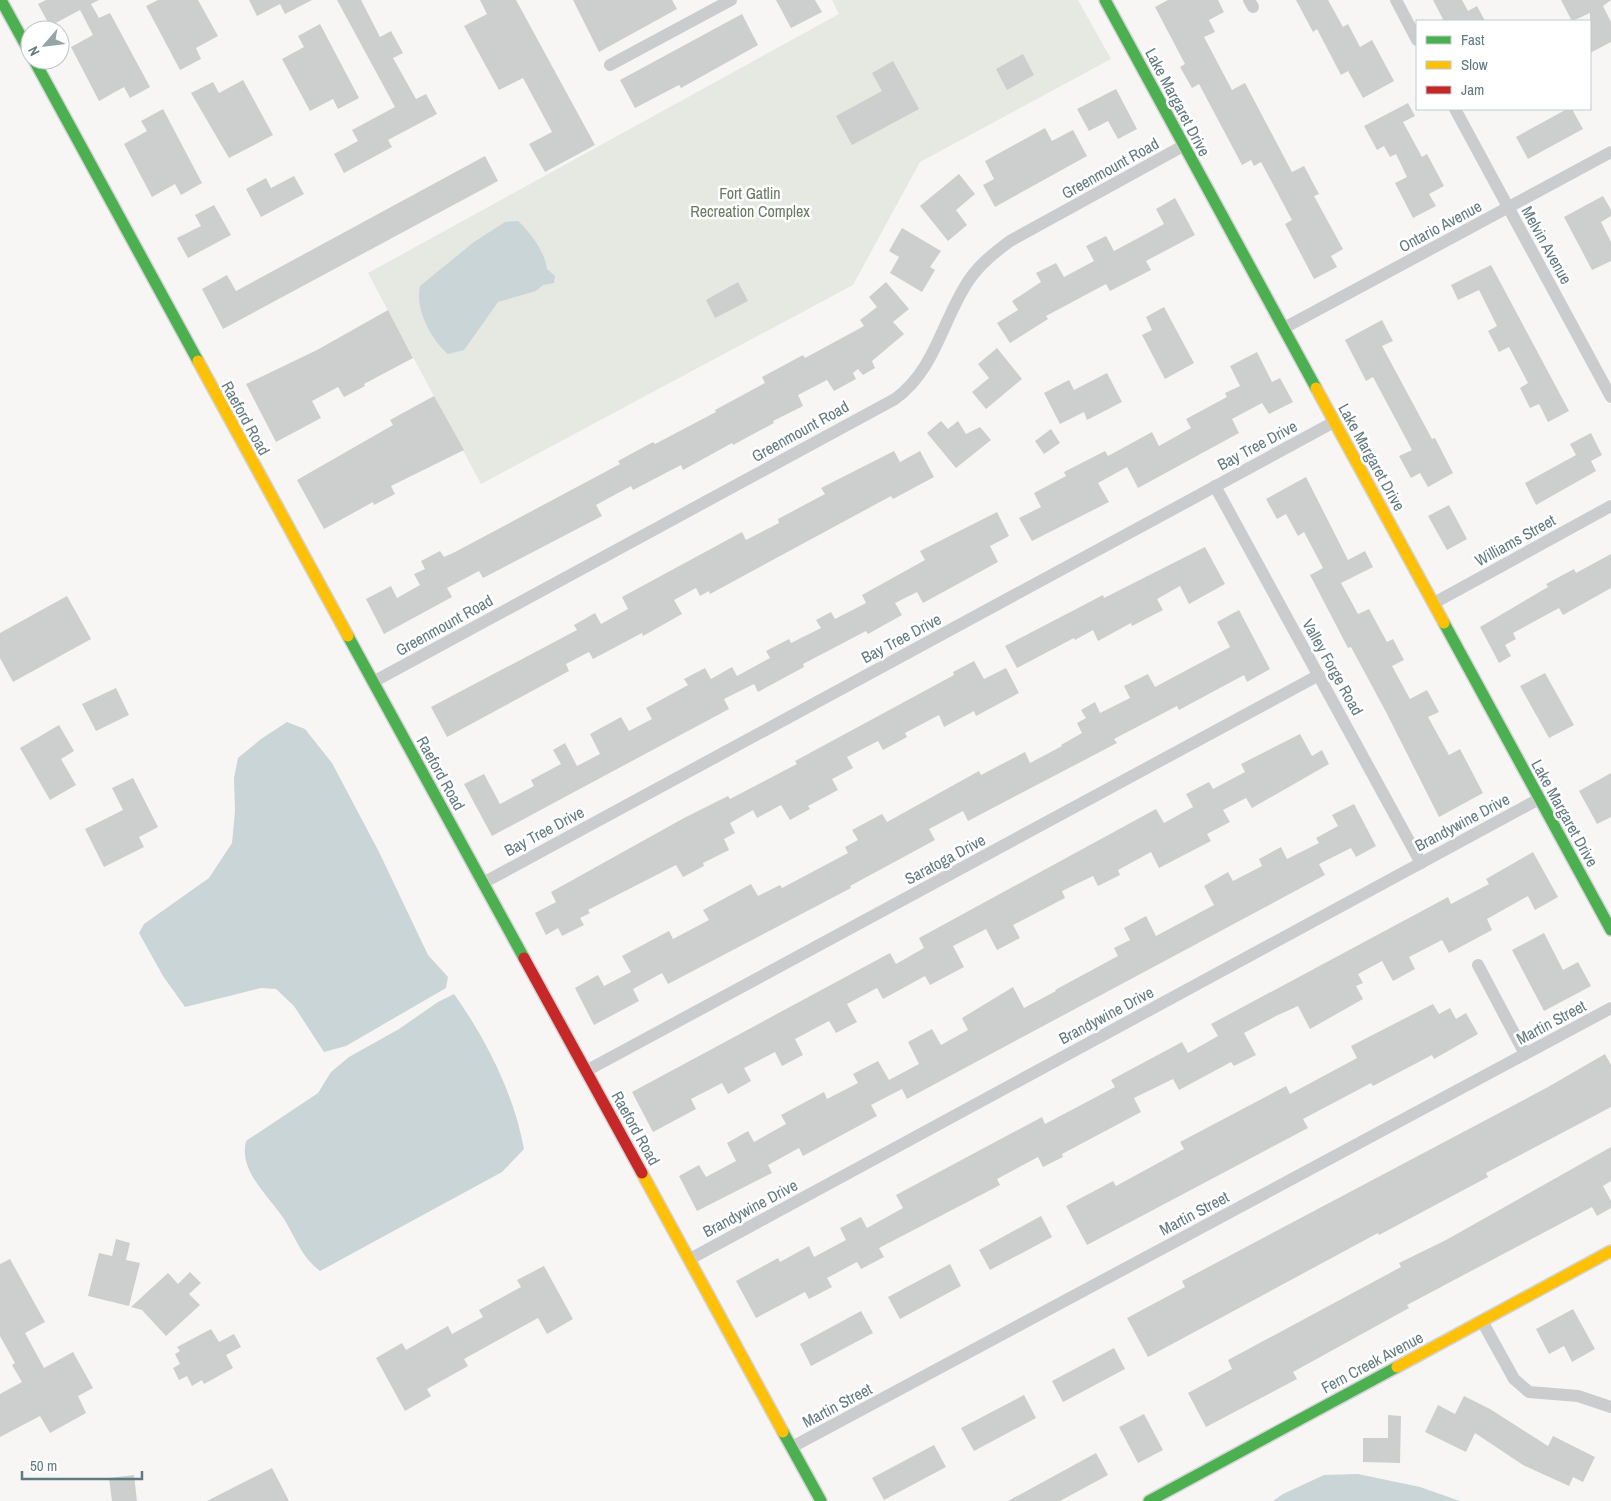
<svg xmlns="http://www.w3.org/2000/svg" width="1611" height="1501" font-family="'Archivo Narrow',sans-serif">
<style>
.green{fill:#e6e8e2}
.water{fill:#c9d5d6}
.building{fill:#cdcece}
.lines{fill:none;stroke-linecap:round;stroke-linejoin:round}
.fast-casing{stroke:#d3d4d5;stroke-width:14}
.slow-casing{stroke:#d3d4d5;stroke-width:14}
.jam-casing{stroke:#d3d4d5;stroke-width:14}
.street{stroke:#cbcccd;stroke-width:12}
.fast{stroke:#4caf50;stroke-width:11}
.slow{stroke:#ffc107;stroke-width:11}
.jam{stroke:#c62828;stroke-width:11}
.labels{text-anchor:middle;dominant-baseline:central;stroke-width:5;stroke-linejoin:round;paint-order:stroke}
.street-label{font-size:16px;fill:#617a81;stroke:#fff}
.park-label{font-size:16px;fill:#6a7960;stroke:#fff}
</style>
<rect width="100%" height="100%" fill="#f7f6f5"/>
<polygon class="green" points="832,0 1078,0 1111,59 920,162 853,285 481,484 368,273 839,14"/>
<g class="water">
<path d="M518,221C530,232 545,252 547,269L555,276L554,283L543,285L536,291L498,302L464,350L448,354C430,338 415,309 420,286L474,242L505,222Z"/>
<polygon points="287,722 305,729 332,763 379,852 428,955 448,977 446,988 346,1046 324,1052 294,1006 276,989 261,988 185,1007 163,976 139,933 144,924 209,878 232,843 235,811 234,778 238,758 261,739"/>
<path d="M454,994C486,1039 514,1094 524,1149L502,1172L320,1271C303,1258 297,1242 287,1224C272,1198 238,1173 246,1141L318,1093L331,1072L349,1057L399,1029L438,1002Z"/>
<polygon points="1358,1474 1420,1487 1460,1501 1273,1501 1283,1494 1324,1475"/>
</g>
<g class="building">
<polygon points="46,0 99,0 91,4 99,18 110,13 150,87 130,98 124,87 99,101 71,47 93,35 80,10 50,26 38,4"/>
<polygon points="158,0 198,0 218,36 196,48 201,59 180,70 146,6"/>
<polygon points="249,0 312,0 285,14 280,4 257,16"/>
<polygon points="337,0 361,0 380,37 391,31 403,53 393,58 416,99 426,94 437,114 388,140 392,147 344,173 334,154 358,141 352,130 395,107"/>
<polygon points="480,0 516,0 595,145 545,172 529,144 552,132 523,78 499,90 464,26 487,14"/>
<polygon points="573,0 672,0 677,9 599,52"/>
<polygon points="776,0 815,0 822,12 791,28"/>
<polygon points="1168,0 1218,0 1224,12 1209,20 1215,32 1204,37 1232,90 1245,83 1292,172 1304,166 1319,194 1314,196 1343,249 1331,256 1337,267 1314,279 1285,224 1292,220 1261,162 1254,166 1251,160 1242,165 1199,84 1192,88 1180,67 1185,64 1155,7"/>
<polygon points="1296,0 1328,0 1343,27 1348,24 1360,47 1372,40 1394,81 1363,98 1348,71 1341,75 1317,29 1313,32"/>
<polygon points="1433,0 1462,0 1468,11 1477,6 1485,21 1444,21"/>
<polygon points="1561,0 1611,0 1603,6 1611,22 1611,42 1590,53 1590,13 1572,21"/>
<polygon points="742,14 758,45 681,88 679,85 635,108 620,80"/>
<polygon points="320,24 359,98 338,109 333,99 310,111 282,59 304,47 298,36"/>
<polygon points="1023,54 1034,75 1007,90 996,69"/>
<polygon points="893,61 919,109 852,145 836,116 882,91 872,73"/>
<polygon points="243,80 273,135 229,158 191,93 213,82 219,93"/>
<polygon points="1116,89 1137,129 1118,139 1108,121 1089,131 1077,109"/>
<polygon points="1408,103 1415,116 1403,122 1422,157 1427,154 1444,186 1429,194 1436,206 1413,218 1395,183 1407,177 1396,154 1390,157 1384,146 1377,150 1364,126"/>
<polygon points="163,109 202,183 181,195 175,184 152,197 124,144 147,131 141,121"/>
<polygon points="1567,109 1572,109 1583,129 1528,159 1516,137"/>
<polygon points="1045,128 1052,141 1073,130 1087,156 995,207 983,185 994,179 985,161"/>
<polygon points="485,156 498,181 223,329 202,289 227,275 236,291"/>
<polygon points="959,174 975,194 956,210 967,225 948,241 920,206"/>
<polygon points="294,176 304,194 261,217 246,189 266,178 271,188"/>
<polygon points="1603,196 1611,210 1611,216 1601,222 1611,242 1611,261 1592,270 1564,217"/>
<polygon points="1175,198 1195,235 1146,261 1151,270 1110,291 1106,284 1046,316 1048,319 1010,343 997,323 1018,310 1012,301 1041,282 1036,273 1056,263 1064,277 1094,261 1086,246 1106,236 1114,251 1144,235 1164,224 1156,209"/>
<polygon points="214,205 231,235 188,258 177,238 201,226 195,215"/>
<polygon points="902,228 941,251 930,267 935,270 922,292 890,273 899,257 889,251"/>
<polygon points="1491,265 1569,411 1548,422 1539,404 1530,408 1520,388 1528,383 1509,347 1499,352 1488,331 1497,326 1479,290 1458,300 1451,285"/>
<polygon points="738,282 748,301 715,318 706,300"/>
<polygon points="886,282 909,309 893,322 904,334 872,361 875,368 863,375 858,369 853,373 856,379 834,391 827,380 798,395 803,406 773,421 774,423 733,445 732,443 683,470 681,465 633,490 631,486 596,505 602,516 483,578 479,571 447,588 452,597 384,634 366,599 391,586 397,598 420,585 414,574 425,569 421,561 440,551 444,557 455,552 620,464 618,461 653,442 655,444 716,412 715,410 765,383 762,377 803,355 805,358 864,326 860,320 877,307 869,297"/>
<polygon points="1164,307 1194,363 1165,379 1142,335 1152,330 1146,317"/>
<polygon points="388,310 413,358 364,384 365,386 344,397 338,387 312,401 321,418 276,442 246,384 317,350"/>
<polygon points="1382,320 1393,341 1382,346 1432,439 1435,438 1453,473 1428,487 1420,473 1411,478 1399,456 1412,450 1373,377 1366,381 1345,340"/>
<polygon points="997,348 1022,379 986,409 972,392 989,378 978,364"/>
<polygon points="1257,352 1272,382 1280,378 1293,402 1269,414 1262,403 1232,419 1239,433 1138,488 1127,467 1098,483 1109,502 1032,541 1019,518 1041,507 1034,493 1066,476 1064,472 1105,451 1108,456 1152,432 1159,446 1191,428 1186,419 1227,397 1225,393 1240,386 1230,366"/>
<polygon points="1107,373 1122,402 1087,420 1084,412 1060,424 1044,393 1069,380 1074,390"/>
<polygon points="434,396 464,450 391,486 395,494 374,505 373,502 324,529 297,480 393,425 390,420"/>
<polygon points="941,421 948,429 958,421 966,434 980,427 991,440 956,468 927,433"/>
<polygon points="1051,429 1060,443 1044,454 1035,441"/>
<polygon points="1591,433 1602,455 1591,461 1596,471 1536,505 1525,483 1576,455 1570,444"/>
<polygon points="894,451 900,462 920,451 934,477 893,499 891,496 710,594 709,591 700,596 696,588 674,600 682,614 643,636 642,633 593,659 589,652 566,664 569,671 447,737 431,707 577,630 574,625 595,613 601,624 628,609 622,597 742,532 746,540 779,523 778,519 825,494 821,488"/>
<polygon points="1306,477 1348,560 1365,551 1373,567 1341,583 1358,614 1369,609 1387,642 1393,639 1404,660 1392,666 1410,699 1427,690 1439,712 1428,717 1449,755 1460,749 1483,793 1439,817 1386,712 1351,647 1348,648 1310,575 1323,568 1304,532 1298,536 1286,514 1277,519 1266,499"/>
<polygon points="1449,505 1467,539 1447,550 1428,516"/>
<polygon points="997,512 1009,536 990,546 998,562 923,603 917,592 895,603 902,615 868,634 866,631 803,664 804,667 758,692 754,684 724,699 729,709 492,836 464,784 484,774 500,804 534,786 531,780 561,764 553,750 565,743 577,766 600,754 590,734 621,717 629,731 652,719 646,708 688,685 684,679 705,668 711,679 732,667 737,676 770,658 766,651 789,639 791,643 821,628 816,620 831,612 835,619 866,603 862,595 925,560 920,551"/>
<polygon points="1205,547 1225,584 1189,604 1180,586 1157,599 1163,610 1132,626 1131,623 1098,641 1093,630 1075,640 1074,638 1017,668 1005,646 1103,595 1104,598"/>
<polygon points="1611,554 1611,588 1563,615 1559,608 1513,633 1516,639 1505,645 1511,656 1499,663 1480,627 1548,587 1546,584 1574,569 1576,573"/>
<polygon points="67,596 91,639 13,682 0,658 0,633"/>
<polygon points="1239,610 1270,669 1247,682 1244,675 1179,710 1177,706 1114,739 1117,743 968,821 963,811 929,829 935,840 850,886 851,888 668,984 662,973 633,989 639,1001 594,1025 575,988 598,975 604,986 631,972 622,956 669,931 673,939 709,920 703,910 751,884 758,896 780,885 782,888 848,853 845,847 858,840 852,830 882,814 887,822 979,771 981,775 1025,752 1030,763 1062,746 1061,745 1082,733 1077,723 1086,718 1081,710 1095,702 1100,713 1130,698 1124,686 1148,674 1155,687 1230,647 1217,622"/>
<polygon points="974,661 984,679 1006,668 1019,693 976,716 974,711 944,727 939,715 905,733 907,737 883,750 878,741 847,757 853,768 832,779 838,790 808,806 810,809 790,820 781,805 757,818 753,810 730,823 735,833 724,839 729,850 703,863 704,866 683,877 676,865 588,910 590,913 580,918 584,925 562,936 558,928 546,935 535,913 556,902 551,892 684,818 728,796 730,799 797,764 795,761 954,675 953,672"/>
<polygon points="1545,673 1574,725 1549,738 1520,686"/>
<polygon points="116,688 129,715 96,731 82,704"/>
<polygon points="59,725 74,751 61,759 76,785 50,800 20,748"/>
<polygon points="1300,734 1312,756 1322,750 1329,764 1252,808 1246,798 1223,810 1230,822 1207,834 1211,841 1159,868 1151,852 1118,870 1120,875 1098,886 1093,876 1062,891 1065,898 1013,925 1020,938 997,950 986,929 953,946 964,967 930,985 925,976 883,999 877,988 847,1004 857,1022 836,1033 829,1021 795,1039 803,1055 782,1066 775,1052 744,1068 751,1081 728,1094 722,1083 691,1099 696,1109 653,1132 632,1092 890,953 896,964 924,948 919,938 1156,809 1164,823 1193,807 1186,794 1209,782 1213,789 1245,772 1241,764"/>
<polygon points="1611,773 1611,817 1597,824 1579,791"/>
<polygon points="133,778 158,827 139,837 144,847 104,867 85,829 123,810 112,788"/>
<polygon points="1354,804 1376,846 1356,857 1351,848 1319,864 1325,875 907,1099 902,1089 871,1105 877,1116 803,1156 799,1148 768,1165 772,1173 697,1211 679,1176 699,1165 706,1177 736,1161 727,1143 748,1131 754,1142 786,1124 781,1115 824,1092 827,1099 858,1083 853,1074 878,1061 889,1080 919,1064 908,1042 932,1029 941,1045 968,1030 962,1018 1013,987 1024,1008 1056,991 1055,990 1118,956 1114,948 1130,940 1124,928 1146,916 1156,936 1214,905 1204,886 1228,872 1233,881 1262,866 1259,859 1281,847 1287,859 1319,843 1316,838 1338,826 1332,815"/>
<polygon points="1533,852 1558,897 1535,910 1528,896 1487,919 1492,930 1449,953 1442,940 1409,957 1415,969 1393,981 1382,961 1358,974 1363,983 1356,986 1363,999 1310,1029 1298,1006 1276,1016 1244,1033 1256,1055 1234,1066 1231,1062 1179,1090 1173,1079 1134,1098 1141,1112 1062,1154 1063,1157 1043,1167 1038,1157 997,1179 1000,1185 879,1248 884,1257 861,1269 857,1262 827,1278 832,1287 809,1299 805,1292 756,1318 736,1281 778,1258 780,1262 809,1246 814,1257 846,1240 840,1228 861,1217 867,1228 903,1208 896,1195 1042,1117 1045,1124 1115,1087 1111,1080 1182,1042 1188,1053 1218,1036 1211,1024 1448,897 1451,904 1489,884 1486,879"/>
<polygon points="1544,933 1563,970 1578,962 1591,986 1544,1011 1512,950"/>
<polygon points="1433,1004 1439,1014 1450,1008 1456,1019 1466,1013 1478,1034 1434,1059 1432,1055 1373,1086 1371,1083 1303,1119 1308,1128 1087,1245 1066,1206 1113,1181 1116,1186 1184,1149 1180,1142 1286,1086 1290,1094 1357,1058 1351,1046"/>
<polygon points="1605,1054 1611,1065 1611,1107 1486,1173 1488,1177 1379,1235 1378,1233 1148,1357 1127,1318 1185,1287 1182,1281 1548,1087"/>
<polygon points="1611,1147 1611,1181 1603,1186 1611,1201 1611,1208 1597,1216 1592,1207 1407,1305 1409,1308 1293,1372 1297,1379 1206,1427 1188,1393 1232,1369 1228,1360 1401,1267 1399,1263 1446,1240"/>
<polygon points="1041,1216 1052,1237 990,1270 979,1250"/>
<polygon points="116,1239 130,1243 126,1260 140,1263 129,1306 88,1296 99,1253 112,1256"/>
<polygon points="10,1259 45,1322 25,1333 44,1368 73,1352 93,1388 78,1396 86,1413 50,1433 40,1416 0,1437 0,1394 22,1382 12,1365 15,1363 0,1336 0,1264"/>
<polygon points="950,1264 961,1286 900,1319 888,1297"/>
<polygon points="544,1266 573,1319 547,1334 538,1318 464,1359 468,1366 427,1389 431,1396 405,1411 376,1358 402,1343 406,1350 448,1326 452,1334 483,1317 479,1310 521,1287 517,1280"/>
<polygon points="190,1272 201,1283 189,1294 200,1305 166,1336 142,1310 131,1307 168,1273 178,1284"/>
<polygon points="1573,1309 1595,1349 1572,1362 1564,1346 1549,1354 1536,1329"/>
<polygon points="861,1311 873,1333 811,1366 800,1344"/>
<polygon points="211,1329 219,1342 234,1334 241,1347 226,1355 233,1368 204,1384 202,1380 192,1386 187,1376 179,1380 173,1368 180,1364 175,1354 180,1351 177,1347"/>
<polygon points="1114,1348 1125,1369 1063,1402 1052,1381"/>
<polygon points="1024,1395 1036,1418 974,1451 961,1428"/>
<polygon points="1464,1396 1490,1409 1548,1446 1553,1436 1595,1457 1583,1482 1573,1477 1569,1486 1523,1465 1475,1433 1466,1452 1425,1432 1438,1405 1455,1414"/>
<polygon points="1144,1414 1163,1450 1138,1463 1119,1427"/>
<polygon points="1388,1415 1401,1416 1400,1463 1363,1462 1363,1438 1388,1438"/>
<polygon points="934,1445 946,1467 884,1500 872,1478"/>
<polygon points="1096,1453 1108,1475 1060,1501 1008,1501"/>
<polygon points="272,1468 289,1501 207,1501"/>
<polygon points="134,1475 137,1501 112,1501 109,1478"/>
</g>
<g class="lines">
<defs>
<g id="fast">
<polyline points="1,0 30,53"/>
<polyline points="1105,0 1316,388"/>
<polyline points="34,60 198,361"/>
<polyline points="1444,623 1611,930"/>
<polyline points="348,636 524,958"/>
<polyline points="783,1432 821,1501"/>
<polyline points="1149,1501 1397,1367"/>
</g>
<g id="slow">
<polyline points="198,361 348,636"/>
<polyline points="1316,388 1444,623"/>
<polyline points="642,1173 783,1432"/>
<polyline points="1397,1367 1611,1251"/>
</g>
<polyline id="jam" points="524,958 642,1173"/>
</defs>
<use href="#fast" class="fast-casing"/>
<use href="#slow" class="slow-casing"/>
<use href="#jam" class="jam-casing"/>
<g class="street">
<polyline points="1249,0 1253,7"/>
<polyline points="1396,0 1417,40"/>
<polyline points="610,65 731,0"/>
<polyline points="1455,109 1611,397"/>
<polyline points="1284,328 1611,152"/>
<polyline points="1215,486 1421,863"/>
<polyline points="1434,603 1611,506"/>
<path d="M373,682L895,399C936,369 942,320 969,280C980,264 994,253 1010,241L1183,146"/>
<polyline points="483,883 1334,422"/>
<polyline points="1478,965 1525,1054"/>
<polyline points="586,1071 1319,675"/>
<polyline points="690,1259 1539,799"/>
<polyline points="1482,1321 1514,1379 1529,1392 1578,1396 1611,1407"/>
<polyline points="792,1447 1611,1008"/>
</g>
<use href="#fast" class="fast"/>
<use href="#slow" class="slow"/>
<use href="#jam" class="jam"/>
</g>
<g class="labels">
<g class="street-label">
<text transform="translate(1178 102) rotate(62)">Lake Margaret Drive</text>
<text transform="translate(1110 168) rotate(-29)">Greenmount Road</text>
<text transform="translate(1440 226) rotate(-28)">Ontario Avenue</text>
<text transform="translate(1547 245) rotate(61)">Melvin Avenue</text>
<text transform="translate(246 418) rotate(61)">Raeford Road</text>
<text transform="translate(800 431) rotate(-29)">Greenmount Road</text>
<text transform="translate(1257 445) rotate(-28)">Bay Tree Drive</text>
<text transform="translate(1372 457) rotate(61)">Lake Margaret Drive</text>
<text transform="translate(1515 540) rotate(-29)">Williams Street</text>
<text transform="translate(444 625) rotate(-29)">Greenmount Road</text>
<text transform="translate(901 638) rotate(-28)">Bay Tree Drive</text>
<text transform="translate(1333 667) rotate(61)">Valley Forge Road</text>
<text transform="translate(441 773) rotate(61)">Raeford Road</text>
<text transform="translate(1565 813) rotate(61)">Lake Margaret Drive</text>
<text transform="translate(1462 822) rotate(-28)">Brandywine Drive</text>
<text transform="translate(544 831) rotate(-28)">Bay Tree Drive</text>
<text transform="translate(945 859) rotate(-28)">Saratoga Drive</text>
<text transform="translate(1106 1015) rotate(-28)">Brandywine Drive</text>
<text transform="translate(1551 1022) rotate(-28)">Martin Street</text>
<text transform="translate(636 1128) rotate(61)">Raeford Road</text>
<text transform="translate(750 1208) rotate(-28)">Brandywine Drive</text>
<text transform="translate(1194 1213) rotate(-28)">Martin Street</text>
<text transform="translate(1372 1362) rotate(-28)">Fern Creek Avenue</text>
<text transform="translate(837 1405) rotate(-28)">Martin Street</text>
</g>
<g class="park-label">
<text x="750" y="193">Fort Gatlin<tspan x="750" dy="18">Recreation Complex</tspan></text>
</g>
</g>
<rect x="1416" y="20" width="175" height="90" fill="#ffffff" stroke="#c0cacd"/>
<rect x="1426" y="36" width="25" height="8" fill="#4caf50" stroke="#c0cacd"/>
<text x="1461" y="45" font-size="15" fill="#617a81">Fast</text>
<rect x="1426" y="61" width="25" height="8" fill="#ffc107" stroke="#c0cacd"/>
<text x="1461" y="70" font-size="15" fill="#617a81">Slow</text>
<rect x="1426" y="86" width="25" height="8" fill="#c62828" stroke="#c0cacd"/>
<text x="1461" y="95" font-size="15" fill="#617a81">Jam</text>
<g transform="translate(45 45) rotate(242)"><circle r="24" fill="#ffffff" stroke="#c0cacd"/>
<path d="M0-4L9 19L0 12L-9 19Z" fill="#96a5aa"/>
<text y="-8" font-size="14" font-weight="bold" text-anchor="middle" fill="#617a81">N</text>
</g>
<path d="M22 1471v8h120v-8" fill="none" stroke="#617a81" stroke-width="2.5"/>
<text x="30" y="1471" font-size="15" fill="#617a81" stroke="#ffffff" stroke-width="4" paint-order="stroke">50 m</text>
</svg>
